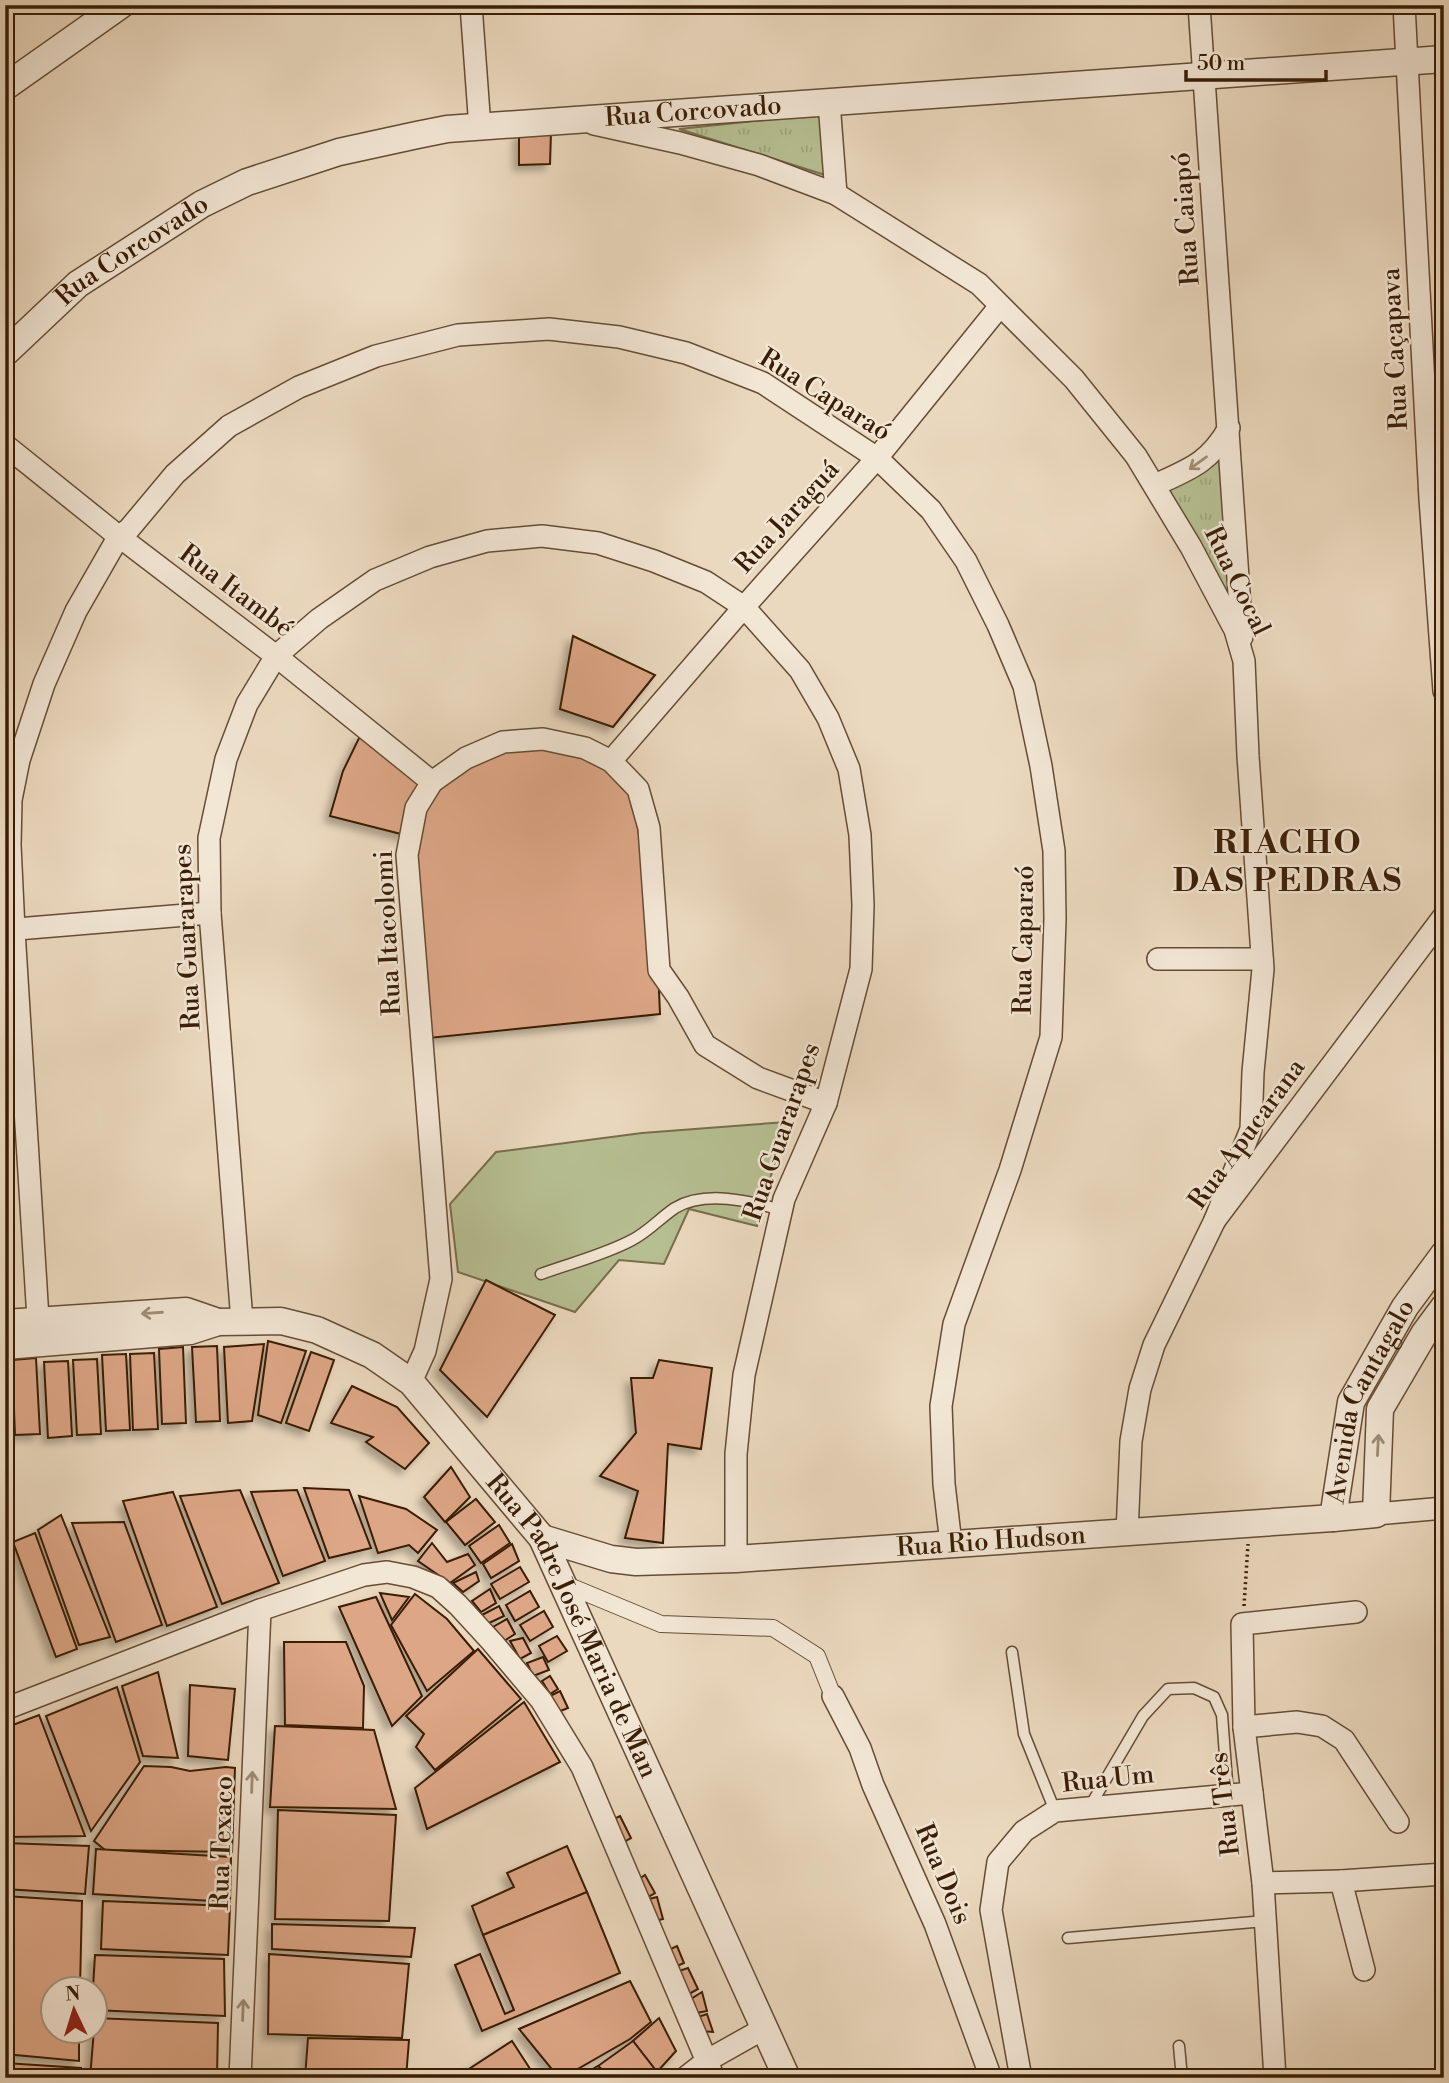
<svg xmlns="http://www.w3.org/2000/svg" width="1449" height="2083" font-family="'Libre Bodoni',serif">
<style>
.grass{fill:#b6bf92;stroke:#786e4c;stroke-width:2}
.park{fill:url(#park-tufts);stroke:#786e4c;stroke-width:2}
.building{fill:#dda686;stroke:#3a1d05;stroke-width:2;filter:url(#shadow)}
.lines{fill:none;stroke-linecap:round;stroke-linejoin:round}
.service-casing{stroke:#664c34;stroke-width:13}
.pedestrian-casing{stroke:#664c34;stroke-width:18}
.minor-casing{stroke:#664c34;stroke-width:24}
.tertiary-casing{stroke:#664c34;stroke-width:29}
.path{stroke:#3a1d05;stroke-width:3.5;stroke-dasharray:2 3.5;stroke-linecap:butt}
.service{stroke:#f2e6d5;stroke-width:10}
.pedestrian{stroke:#f2e6d5;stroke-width:16}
.minor{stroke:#f2e6d5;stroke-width:21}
.tertiary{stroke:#f2e6d5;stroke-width:26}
.oneway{stroke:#9f8c77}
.labels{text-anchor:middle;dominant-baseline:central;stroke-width:5;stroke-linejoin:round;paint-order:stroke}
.street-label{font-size:26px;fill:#3a1d05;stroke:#f2e6d5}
.district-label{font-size:33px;font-weight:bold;letter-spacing:2px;fill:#3a1d05;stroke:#f2e6d5}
</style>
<defs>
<pattern id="park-tufts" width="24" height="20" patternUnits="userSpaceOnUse" patternTransform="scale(1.75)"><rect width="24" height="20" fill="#b6bf92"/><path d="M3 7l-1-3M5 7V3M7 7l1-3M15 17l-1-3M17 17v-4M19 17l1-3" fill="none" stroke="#9da47c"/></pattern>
<filter id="shadow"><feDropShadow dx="-5.5" dy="5.5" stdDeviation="3.5" flood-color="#0004"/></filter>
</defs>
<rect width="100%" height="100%" fill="#ebd9bf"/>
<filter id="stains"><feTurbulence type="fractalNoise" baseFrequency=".00286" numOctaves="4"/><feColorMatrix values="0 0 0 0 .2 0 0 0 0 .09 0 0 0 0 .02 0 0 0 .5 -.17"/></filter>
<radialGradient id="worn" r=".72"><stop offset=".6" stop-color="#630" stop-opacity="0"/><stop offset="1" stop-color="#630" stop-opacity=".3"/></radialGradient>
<polygon class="grass" points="786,1122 757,1226 689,1209 664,1264 619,1260 575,1312 458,1272 450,1204 496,1152 642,1133"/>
<g class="park">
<polygon points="820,114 825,175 679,129"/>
<polygon points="1225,452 1235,613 1161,486"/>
</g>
<g class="building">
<polygon points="551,132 550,164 519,165 519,133"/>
<polygon points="573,636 655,675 613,727 560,709"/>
<polygon points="361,734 425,784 405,835 330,816 343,771"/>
<polygon points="528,745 600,756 633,795 645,875 656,922 660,1014 429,1038 408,861 416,808 460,763"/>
<polygon points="486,1280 555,1315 487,1417 440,1370"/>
<polygon points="268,1341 306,1351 281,1423 258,1415"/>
<polygon points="264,1344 252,1421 228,1423 224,1347"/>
<polygon points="217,1346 220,1421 196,1422 192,1347"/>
<polygon points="183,1347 186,1423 162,1424 159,1349"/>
<polygon points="311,1352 334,1360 309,1431 286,1423"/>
<polygon points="154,1353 158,1429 133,1430 130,1354"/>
<polygon points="126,1354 130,1430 106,1431 102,1355"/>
<polygon points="36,1358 40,1434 15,1435 12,1360"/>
<polygon points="97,1359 101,1434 77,1435 73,1360"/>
<polygon points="659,1360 712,1368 701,1449 668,1444 663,1543 625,1538 638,1491 600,1476 636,1433 631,1378 653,1378"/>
<polygon points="68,1361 72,1436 48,1438 44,1362"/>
<polygon points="352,1386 397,1407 429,1443 405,1469 366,1442 373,1437 331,1423"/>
<polygon points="451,1467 470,1497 445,1522 424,1497"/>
<polygon points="304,1488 349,1490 371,1548 329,1558"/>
<polygon points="240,1490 279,1583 222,1604 180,1496"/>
<polygon points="297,1490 325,1561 283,1576 251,1492"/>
<polygon points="173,1492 217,1607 167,1626 123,1501"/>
<polygon points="359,1496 406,1509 437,1530 418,1553 409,1545 378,1553"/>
<polygon points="476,1499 495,1522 465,1545 446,1522"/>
<polygon points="61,1515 110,1637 79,1645 38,1530"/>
<polygon points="124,1522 162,1625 116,1642 72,1523"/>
<polygon points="499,1525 510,1543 481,1563 469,1546"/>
<polygon points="35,1533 77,1649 56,1657 13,1542"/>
<polygon points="432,1543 447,1562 468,1554 475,1565 450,1583 418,1561"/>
<polygon points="512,1544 519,1561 491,1578 483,1564"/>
<polygon points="520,1567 529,1582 500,1599 491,1584"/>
<polygon points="476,1572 479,1581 463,1592 453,1583"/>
<polygon points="490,1589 496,1603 481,1612 472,1601"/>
<polygon points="530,1591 539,1607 515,1621 506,1605"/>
<polygon points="380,1593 409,1597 392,1620"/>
<polygon points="415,1594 447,1619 474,1651 427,1691 391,1625"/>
<polygon points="376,1597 422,1696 392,1726 339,1607"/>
<polygon points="499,1606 504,1616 487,1624 482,1615"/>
<polygon points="544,1611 553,1627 530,1641 520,1625"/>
<polygon points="507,1619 515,1634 504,1641 493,1627"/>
<polygon points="557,1636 567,1651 548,1662 539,1646"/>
<polygon points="523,1638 531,1653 520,1659 510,1641"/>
<polygon points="284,1642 346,1642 364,1686 363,1728 285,1725"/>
<polygon points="478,1649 521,1699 435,1770 416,1747 424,1734 406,1716"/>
<polygon points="543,1657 549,1670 533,1676 527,1663"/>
<polygon points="158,1672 178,1758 143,1756 122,1686"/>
<polygon points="550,1676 558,1689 550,1694 542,1681"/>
<polygon points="190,1685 235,1689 228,1760 188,1756"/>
<polygon points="117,1687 140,1762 91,1831 46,1716"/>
<polygon points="560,1691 568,1708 558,1712 550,1696"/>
<polygon points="524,1702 560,1762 427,1829 415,1788"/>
<polygon points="39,1715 85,1836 5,1837 5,1728"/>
<polygon points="275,1726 374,1730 396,1809 270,1807"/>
<polygon points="144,1766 171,1767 190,1771 226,1767 235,1768 232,1852 105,1850 94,1841"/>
<polygon points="278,1810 396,1815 389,1921 275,1919"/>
<polygon points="620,1816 631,1838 622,1843 610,1821"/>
<polygon points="5,1843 89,1846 85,1894 5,1889"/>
<polygon points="567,1846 587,1892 483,1935 472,1906 514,1887 507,1873"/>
<polygon points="96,1849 231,1857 230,1902 93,1894"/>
<polygon points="645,1875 655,1893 648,1897 639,1879"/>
<polygon points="587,1892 620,1973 482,2031 455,1965 480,1954 505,2014 514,2010 483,1935"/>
<polygon points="5,1896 82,1901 80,1988 52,1988 52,2030 79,2030 79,2061 5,2054"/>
<polygon points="657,1897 663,1919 655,1921 649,1899"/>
<polygon points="103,1901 230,1906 228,1955 101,1949"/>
<polygon points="272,1924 415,1928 411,1957 272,1949"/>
<polygon points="677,1946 684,1963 673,1968 666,1951"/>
<polygon points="269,1954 409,1964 402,2038 268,2034"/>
<polygon points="95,1955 224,1959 225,2016 94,2010 94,1988 93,1988"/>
<polygon points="688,1968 698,1989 687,1995 676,1972"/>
<polygon points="630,1981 651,2022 630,2039 562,2078 559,2078 519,2029"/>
<polygon points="702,1992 707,2011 696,2013 691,1999"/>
<polygon points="707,2014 713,2032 700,2031 695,2018"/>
<polygon points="95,2018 218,2023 217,2078 90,2078"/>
<polygon points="659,2018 676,2051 657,2072 633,2041"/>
<polygon points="308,2038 409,2040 406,2078 305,2078"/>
<polygon points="512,2041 536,2078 476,2078 469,2069"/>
<polygon points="633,2041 657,2072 648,2078 611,2078 598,2066"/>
<polygon points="5,2063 81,2068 81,2078 5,2078"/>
<polygon points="598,2066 611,2078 577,2078"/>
</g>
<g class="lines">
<defs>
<g id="service">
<path d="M541,1274C571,1263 604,1255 632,1240C648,1232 660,1218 675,1208C705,1190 750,1201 781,1210"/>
<polyline points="1012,1652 1024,1734 1055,1811"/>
<polyline points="1089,1808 1143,1716 1168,1689 1194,1688 1214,1697 1222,1715 1228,1795"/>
<polyline points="1068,1938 1265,1921"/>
<polyline points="1179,2046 1182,2078"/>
</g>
<polyline id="pedestrian" points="562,1583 661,1624 773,1628 817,1656 833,1696"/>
<g id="minor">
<polyline points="471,5 480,128"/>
<polyline points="1199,5 1242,637"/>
<polyline points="1404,5 1430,499 1444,691"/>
<polyline points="829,102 836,194"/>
<polyline points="594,124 680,143 759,165 836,194 979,284 1074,379 1136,456 1191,547 1235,630 1244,661 1248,756 1263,969 1253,1072 1251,1129 1215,1220"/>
<polyline points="5,445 112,531 276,656 432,782"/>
<path d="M1155,485C1190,469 1209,463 1229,428"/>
<polyline points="611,761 744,607 877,458 1000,306"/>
<polyline points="5,930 210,913"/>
<polyline points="1158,959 1262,959"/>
<polyline points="242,1321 210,913 209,838 226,759 247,704 276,656 319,619 375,580 430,557 487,541 542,536 598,543 654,561 706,582 744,607 800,670 828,718 849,769 860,835 863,905 861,969 826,1103 784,1199 744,1375 736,1454 736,1559"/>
<polyline points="39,1335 14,930 10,845 11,800 19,760 44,684 76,611 119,536 129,529 175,474 229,426 299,387 376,356 458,335 549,329 619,337 686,353 763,383 877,458 931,510 966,561 998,625 1024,686 1041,766 1054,851 1055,919 1051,1037 1010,1170 954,1324 941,1406 944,1484 951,1544"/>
<polyline points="411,1382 425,1351 441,1279 407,855 416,808 432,782 466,758 503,742 543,739 585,748 611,761 638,789 649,828 659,970 678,997 705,1045 758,1078 826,1103"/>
<polyline points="1376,1514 1444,1508"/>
<polyline points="1127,1533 1131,1441 1140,1389 1154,1345 1215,1220 1444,916"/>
<polyline points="833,1696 860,1748 873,1785 935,1924 991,2078"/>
<polyline points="5,1709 260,1610 364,1575 387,1572 413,1577 438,1587 458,1605 492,1642 541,1700 582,1767 714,2078"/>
<polyline points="1244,1727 1297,1722 1322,1726 1344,1740 1398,1822"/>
<polyline points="1341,1881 1444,1874"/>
<polyline points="1263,1883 1341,1881 1364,1970"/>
<polyline points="240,2078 260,1610"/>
<polyline points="685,2078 708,2060 765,2028"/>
<polyline points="1021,2078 991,1910 998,1862 1024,1831 1055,1811 1252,1793"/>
<polyline points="1275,2078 1263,1883 1244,1727 1242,1624 1356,1612"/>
</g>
<g id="tertiary">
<polyline points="5,87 121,5"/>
<path id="s1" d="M5,353L78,284L202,204L247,182L339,152L417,135L447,129L575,120L1444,59"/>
<polyline points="5,1323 186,1311 218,1322"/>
<path id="s2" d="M5,1346L190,1331L218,1322L281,1321L317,1330L372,1355L411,1382L542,1538L787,2078"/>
<path id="s3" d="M1333,1518L1351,1402L1405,1307L1444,1254"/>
<path id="s4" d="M542,1538L611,1559L636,1562L736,1559L1333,1518L1376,1514L1380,1409L1424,1334L1444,1307"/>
</g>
</defs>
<use href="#service" class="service-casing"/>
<use href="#pedestrian" class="pedestrian-casing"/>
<use href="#minor" class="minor-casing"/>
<use href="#tertiary" class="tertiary-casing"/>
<polyline class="path" points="1244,1606 1248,1544"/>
<use href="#service" class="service"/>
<use href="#pedestrian" class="pedestrian"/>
<use href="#minor" class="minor"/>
<use href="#tertiary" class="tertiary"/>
</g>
<defs><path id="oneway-shaft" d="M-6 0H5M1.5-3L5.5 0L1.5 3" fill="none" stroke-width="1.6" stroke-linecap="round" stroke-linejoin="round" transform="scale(1.75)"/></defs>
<g class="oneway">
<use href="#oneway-shaft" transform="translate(1198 463) rotate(144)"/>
<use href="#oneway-shaft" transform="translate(152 1313) rotate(176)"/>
<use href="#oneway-shaft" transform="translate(1378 1445) rotate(-87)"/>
<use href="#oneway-shaft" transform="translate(252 1782) rotate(-88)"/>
<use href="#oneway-shaft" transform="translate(243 2010) rotate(-88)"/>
</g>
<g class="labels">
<g class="street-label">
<text stroke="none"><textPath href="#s1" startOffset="752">Rua Corcovado</textPath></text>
<text transform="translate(1186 219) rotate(-94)">Rua Caiapó</text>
<text stroke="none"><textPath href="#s1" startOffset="164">Rua Corcovado</textPath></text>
<text transform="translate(1395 349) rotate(-93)">Rua Caçapava</text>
<text transform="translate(825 395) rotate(32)">Rua Caparaó</text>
<text transform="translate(787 517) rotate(-48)">Rua Jaraguá</text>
<text transform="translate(1237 581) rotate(64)">Rua Cocal</text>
<text transform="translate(236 591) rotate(37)">Rua Itambé</text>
<text transform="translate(388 933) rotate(-93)">Rua Itacolomi</text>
<text transform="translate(187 937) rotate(-93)">Rua Guararapes</text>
<text transform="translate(1024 940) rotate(-89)">Rua Caparaó</text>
<text transform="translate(782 1132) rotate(-71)">Rua Guararapes</text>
<text transform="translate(1247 1134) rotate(-54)">Rua Apucarana</text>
<text stroke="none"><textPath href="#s3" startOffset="124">Avenida Cantagalo</textPath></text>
<text stroke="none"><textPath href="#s4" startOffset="453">Rua Rio Hudson</textPath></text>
<text stroke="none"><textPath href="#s2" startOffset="718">Rua Padre José Maria de Man</textPath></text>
<text transform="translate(1108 1779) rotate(-6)">Rua Um</text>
<text transform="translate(1225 1804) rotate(-97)">Rua Três</text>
<text transform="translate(222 1843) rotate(-88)">Rua Texaco</text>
<text transform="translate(943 1874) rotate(67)">Rua Dois</text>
</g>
<g class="district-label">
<text x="1288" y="843">RIACHO<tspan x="1288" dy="38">DAS PEDRAS</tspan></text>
</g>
</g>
<rect width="1449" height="2083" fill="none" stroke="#ebd9bf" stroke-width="28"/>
<rect x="7" y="7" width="1435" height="2069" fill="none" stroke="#3a1d05" stroke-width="3.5"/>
<rect x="14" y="14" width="1421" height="2055" fill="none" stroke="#3a1d05" stroke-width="2"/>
<g transform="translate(74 2010) rotate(356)"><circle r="33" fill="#f2e6d5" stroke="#a89682" stroke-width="2"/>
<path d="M0-5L12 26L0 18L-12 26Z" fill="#8f2418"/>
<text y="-10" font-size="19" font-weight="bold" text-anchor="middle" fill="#3a1d05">N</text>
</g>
<path d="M1186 70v10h140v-10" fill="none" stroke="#3a1d05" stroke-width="3.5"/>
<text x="1197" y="70" font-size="21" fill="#3a1d05" stroke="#f2e6d5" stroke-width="5" paint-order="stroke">50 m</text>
<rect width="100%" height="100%" filter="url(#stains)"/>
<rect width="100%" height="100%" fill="url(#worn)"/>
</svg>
